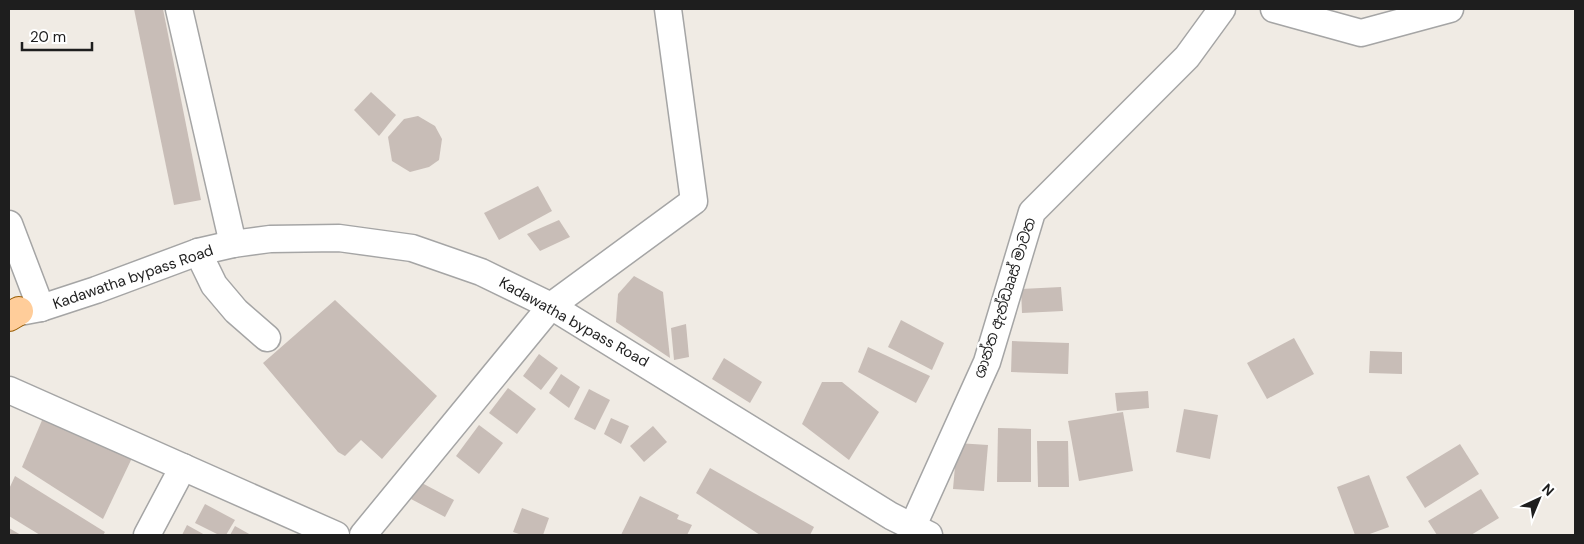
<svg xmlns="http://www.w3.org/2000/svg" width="1584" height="544" font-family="'DM Sans','Noto Sans Sinhala',sans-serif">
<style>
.building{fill:#c8bdb7}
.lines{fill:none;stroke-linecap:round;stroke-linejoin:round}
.minor-casing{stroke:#a5a5a5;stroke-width:29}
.major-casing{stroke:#995c00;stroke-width:30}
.minor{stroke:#fff;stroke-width:26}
.major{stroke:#ffcd9a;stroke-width:28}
.labels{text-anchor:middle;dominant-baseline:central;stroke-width:5;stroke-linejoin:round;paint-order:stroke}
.street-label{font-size:15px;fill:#1e1e1e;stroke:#fff}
</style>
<rect width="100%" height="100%" fill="#f0ebe4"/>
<g class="building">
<polygon points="134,9 163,9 201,200 174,205"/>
<polygon points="371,92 396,115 379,136 354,110"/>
<polygon points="418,116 435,126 442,139 439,160 429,167 410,172 392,161 388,137 404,119"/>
<polygon points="538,186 552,211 499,240 484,213"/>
<polygon points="559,220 570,237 540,251 527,234"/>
<polygon points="634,276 663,292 670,358 616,322 618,294"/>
<polygon points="1061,287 1063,311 1022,313 1021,289"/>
<polygon points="335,300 437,396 382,459 361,440 345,456 338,452 263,363"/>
<polygon points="901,320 944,343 932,370 888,347"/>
<polygon points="686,324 689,357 674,360 671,328"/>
<polygon points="1294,338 1314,374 1267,399 1247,363"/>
<polygon points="1012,341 1069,343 1068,374 1011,372"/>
<polygon points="868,347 930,376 916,403 858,372"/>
<polygon points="1370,351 1402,352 1402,374 1369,373"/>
<polygon points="539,354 558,368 541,390 523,376"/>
<polygon points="724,358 762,382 750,403 712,379"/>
<polygon points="561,374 580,387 569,408 549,393"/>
<polygon points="822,382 842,382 879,412 849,460 802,424"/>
<polygon points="508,388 536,409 517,434 489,413"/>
<polygon points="589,389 610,400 595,430 574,419"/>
<polygon points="1148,391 1149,408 1117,411 1115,393"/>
<polygon points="1184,409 1218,415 1210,459 1176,452"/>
<polygon points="1123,412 1133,471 1079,481 1068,421"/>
<polygon points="43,418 132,458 103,519 22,467"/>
<polygon points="611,418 629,426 621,444 604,434"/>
<polygon points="479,425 503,443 479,474 456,456"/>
<polygon points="653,426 667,442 644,462 630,446"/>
<polygon points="998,428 1031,429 1031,482 997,482"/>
<polygon points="1037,441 1068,441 1069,487 1038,487"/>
<polygon points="957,443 988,445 984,491 953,489"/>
<polygon points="1460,444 1479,474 1425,508 1406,477"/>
<polygon points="710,468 814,527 810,535 760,535 696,493"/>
<polygon points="1369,475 1389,527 1367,535 1355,535 1337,487"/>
<polygon points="15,476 105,532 103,535 40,535 9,516 9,489"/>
<polygon points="420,482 454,500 445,517 411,499"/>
<polygon points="1481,489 1499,518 1471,535 1437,535 1428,521"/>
<polygon points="640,496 679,515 677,519 692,525 687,535 621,535"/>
<polygon points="205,504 235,520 226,535 219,535 195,523"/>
<polygon points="522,508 549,518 543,535 522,535 513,532"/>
<polygon points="187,525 205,535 182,535"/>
<polygon points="235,526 251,535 230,535"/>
<polygon points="9,528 21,535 9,535"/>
</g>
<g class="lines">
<defs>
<g id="minor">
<polyline points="179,9 233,244"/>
<polyline points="1274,9 1361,33 1450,9"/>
<polyline points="9,224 41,308"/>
<polyline points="198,252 214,285 236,311 267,338"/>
<polyline points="9,314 41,308 96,290 198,252 233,244 270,239 339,238 412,248 481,272 551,306 891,516 929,535"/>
<polyline points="9,390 336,535"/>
<polyline points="147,535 183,467"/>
<polyline points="363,535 551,306 694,201 668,9"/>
<polyline points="912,535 912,528 987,362 1032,212 1187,57 1222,9"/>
</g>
<polyline id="major" points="9,317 19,311"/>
</defs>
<use href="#minor" class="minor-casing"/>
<use href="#major" class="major-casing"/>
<use href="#minor" class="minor"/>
<use href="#major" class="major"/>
</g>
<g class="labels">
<g class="street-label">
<text transform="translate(133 277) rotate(-19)">Kadawatha bypass Road</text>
<text transform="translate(1005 298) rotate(-72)">ශාන්ත ඇන්ඩෘෘස් මාවත</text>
<text transform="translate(574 322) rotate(29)">Kadawatha bypass Road</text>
</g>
</g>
<rect width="1584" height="544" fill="none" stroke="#1e1e1e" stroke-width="20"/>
<g transform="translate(1539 499) rotate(44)" stroke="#ffffff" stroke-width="4" paint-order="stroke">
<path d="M0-4L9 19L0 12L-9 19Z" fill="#1e1e1e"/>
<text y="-8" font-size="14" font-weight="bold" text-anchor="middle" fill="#1e1e1e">N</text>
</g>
<path d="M22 42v8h70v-8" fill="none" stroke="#1e1e1e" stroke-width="2.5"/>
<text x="30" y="42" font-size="15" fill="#1e1e1e" stroke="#ffffff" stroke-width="4" paint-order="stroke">20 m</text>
</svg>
